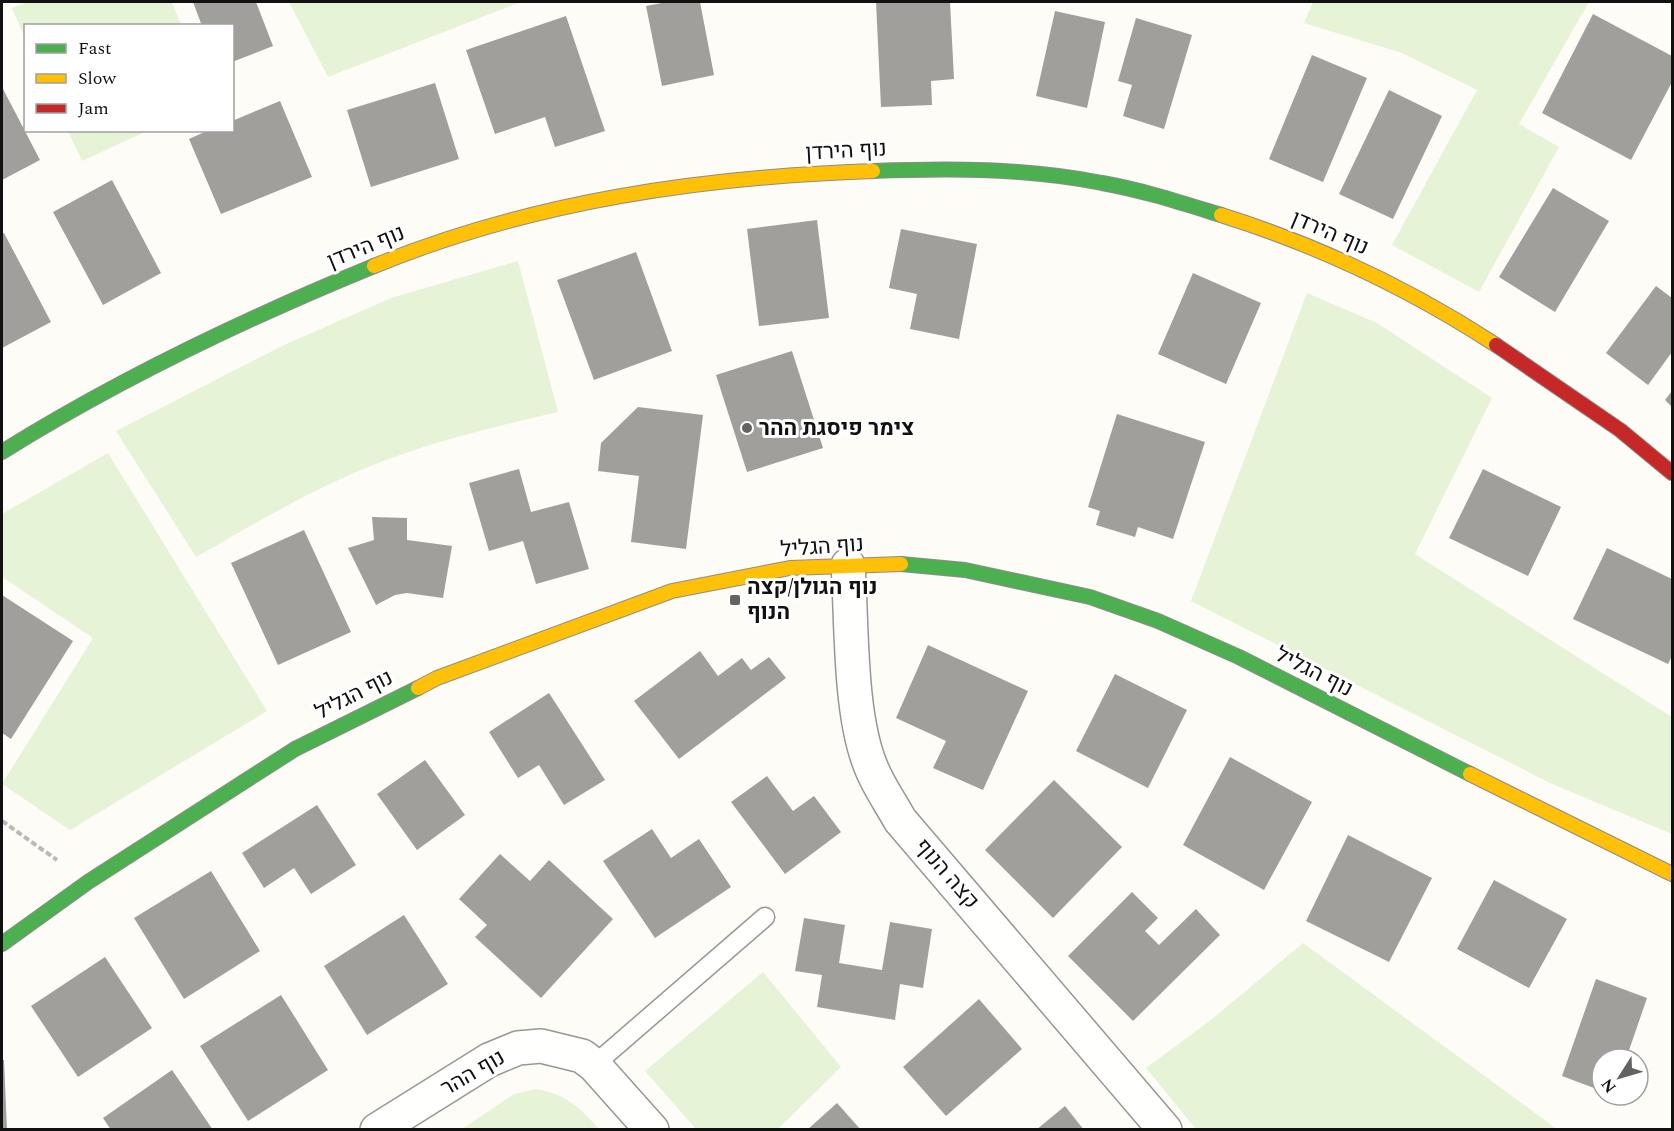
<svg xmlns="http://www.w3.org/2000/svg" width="1674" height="1131" font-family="Spectral,Heebo,serif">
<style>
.green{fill:#e7f3d7}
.building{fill:#a19f9c}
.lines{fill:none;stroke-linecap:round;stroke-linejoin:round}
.lane-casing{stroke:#979795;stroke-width:21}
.street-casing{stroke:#979795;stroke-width:36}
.fast-casing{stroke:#8e8d8b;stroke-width:16}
.slow-casing{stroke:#8e8d8b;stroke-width:16}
.jam-casing{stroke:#8e8d8b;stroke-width:16}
.path{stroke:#b9b9b8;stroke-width:4;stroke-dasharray:6 3;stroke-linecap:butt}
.lane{stroke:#fffffe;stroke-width:18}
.street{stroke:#fffffe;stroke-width:33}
.fast{stroke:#4caf50;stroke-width:14}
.slow{stroke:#ffc107;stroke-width:14}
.jam{stroke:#c62828;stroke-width:14}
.poi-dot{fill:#646362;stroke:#fff;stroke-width:2}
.labels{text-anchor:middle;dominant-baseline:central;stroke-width:6;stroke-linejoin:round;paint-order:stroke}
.street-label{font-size:22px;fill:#111;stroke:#fff}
.poi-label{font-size:22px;font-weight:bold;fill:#111;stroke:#fff;text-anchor:start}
</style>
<rect width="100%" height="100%" fill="#fdfcf7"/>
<g class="green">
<polygon points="27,2 172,2 181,25 26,26 25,38 12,8"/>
<polygon points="289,2 521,2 328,77"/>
<polygon points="1313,2 1589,2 1519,124 1559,147 1479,292 1392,245 1477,90 1402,53 1304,23"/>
<polygon points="68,131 147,131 82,161"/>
<path d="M518,261L558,412C505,424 451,437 400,455C329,479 261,520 196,557L116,431L284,345L391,298Z"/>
<polygon points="1307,293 1377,323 1492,398 1415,554 1672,717 1672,834 1552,784 1191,601"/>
<polygon points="108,453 267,711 70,830 2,784 93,638 2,577 2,514"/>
<polygon points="1303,943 1557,1129 1196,1129 1146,1068 1211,1020"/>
<polygon points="763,972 841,1067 778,1129 696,1129 645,1071"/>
<path d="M536,1089C566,1094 579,1107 599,1129H462L514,1094Z"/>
</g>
<g class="building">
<polygon points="193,2 256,2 273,46 232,62 232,26 202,26"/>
<polygon points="667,2 700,2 714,75 662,86 646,6"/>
<polygon points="876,2 950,2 954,79 931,81 932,105 881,107"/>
<polygon points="1055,11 1105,22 1087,108 1036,96"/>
<polygon points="1593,14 1672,56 1672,82 1631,160 1542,113"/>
<polygon points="566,16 605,131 555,147 545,117 495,134 466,50"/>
<polygon points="1136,18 1192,35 1164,129 1123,116 1132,85 1118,81"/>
<polygon points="1312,55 1367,78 1323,182 1269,159"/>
<polygon points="435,83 459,159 371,187 347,110"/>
<polygon points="2,87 40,160 2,180"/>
<polygon points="1389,90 1442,116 1393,219 1339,194"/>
<polygon points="280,101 312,177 221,214 189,139 209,130 232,130 232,121"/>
<polygon points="112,180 161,273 103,305 53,212"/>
<polygon points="1553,188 1609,221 1555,312 1499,277"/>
<polygon points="817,220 829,318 759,326 747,229"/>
<polygon points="901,229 977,244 959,339 910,329 917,294 889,288"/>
<polygon points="4,233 51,322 2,348 2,234"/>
<polygon points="636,252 672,351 594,380 557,280"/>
<polygon points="1193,273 1261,303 1226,384 1158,354"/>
<polygon points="1656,286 1672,298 1672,352 1648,385 1606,353"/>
<polygon points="792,351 823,448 747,472 716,375"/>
<polygon points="1672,391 1672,407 1665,400"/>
<polygon points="638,407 703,415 686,549 631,542 639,476 598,471 601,443"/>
<polygon points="1117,414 1205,442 1173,539 1138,527 1135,537 1096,525 1100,511 1088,507"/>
<polygon points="519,469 531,512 569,502 589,569 536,584 523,541 489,551 469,483"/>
<polygon points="1483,469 1561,507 1528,576 1449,538"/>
<polygon points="372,517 407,518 407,540 452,546 443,598 407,593 395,595 376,605 348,548 374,540"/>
<polygon points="304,530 351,632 278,665 231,563"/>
<polygon points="1607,548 1672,579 1672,656 1668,664 1573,619"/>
<polygon points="2,595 73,641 11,739 2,733"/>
<polygon points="928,645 1028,691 983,790 933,768 946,741 896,718"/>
<polygon points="700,651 718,676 742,658 751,670 769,657 786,678 679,759 634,701"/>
<polygon points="1115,674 1187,710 1148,788 1076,751"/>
<polygon points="549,693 605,780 564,805 539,765 518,778 489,732"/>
<polygon points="1230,757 1312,802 1264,890 1183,845"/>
<polygon points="425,760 465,815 417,850 377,794"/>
<polygon points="767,776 793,811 814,796 841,832 785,874 731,802"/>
<polygon points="1054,780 1122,847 1053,918 985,850"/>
<polygon points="317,805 356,865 311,894 294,868 264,888 242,853"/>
<polygon points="652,829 671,858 699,839 731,887 655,938 603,861"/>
<polygon points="1348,835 1432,878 1389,962 1306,921"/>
<polygon points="500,854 530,881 549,860 613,919 541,998 475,937 487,925 459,899"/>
<polygon points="211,871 260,951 184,999 134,918"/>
<polygon points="1494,880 1567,919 1529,988 1457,949"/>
<polygon points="1132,892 1158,918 1145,931 1159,945 1196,909 1220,935 1133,1021 1068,956"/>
<polygon points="404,915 448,984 367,1035 324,966"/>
<polygon points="804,918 845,925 839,963 882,970 890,922 932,929 923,988 900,984 895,1020 817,1007 822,975 795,971"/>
<polygon points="105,957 152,1028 78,1077 31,1006"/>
<polygon points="1596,979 1647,998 1626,1059 1602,1059 1602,1091 1562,1076"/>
<polygon points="281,995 328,1070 248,1121 200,1046"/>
<polygon points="979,999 1022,1049 946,1116 903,1067"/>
<polygon points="2,1060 4,1060 7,1130 2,1130"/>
<polygon points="172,1070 213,1130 111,1130 103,1118"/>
<polygon points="837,1103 861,1130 807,1130"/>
<polygon points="1065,1106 1084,1130 1036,1130"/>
</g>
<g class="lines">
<defs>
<polyline id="lane" points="594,1065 765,917"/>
<g id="street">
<path d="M848,565C852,623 849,714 871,767C878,785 890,802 900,820L1165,1130"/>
<polyline points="377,1130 489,1060 518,1048 541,1046 582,1056 594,1065 652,1130"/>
</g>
<g id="fast">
<path d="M873,171C949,168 1027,168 1102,183C1142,190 1182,203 1221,215"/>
<path d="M2,452C119,379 247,318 374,266"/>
<polyline points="901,564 965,570 1090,597 1158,621 1239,657 1470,774"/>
<polyline points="2,944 88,882 295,749 418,688"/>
</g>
<g id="slow">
<path d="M1221,215C1320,246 1410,289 1496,345"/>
<path d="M374,266C533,201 702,177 873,171"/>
<polyline points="418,688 437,678 672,591 790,568 901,564"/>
<polyline points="1470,774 1672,874"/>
</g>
<polyline id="jam" points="1496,345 1620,430 1672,473"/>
</defs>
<use href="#lane" class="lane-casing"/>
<use href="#street" class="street-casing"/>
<use href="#fast" class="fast-casing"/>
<use href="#slow" class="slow-casing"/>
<use href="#jam" class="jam-casing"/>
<polyline class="path" points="2,821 57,860"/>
<use href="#lane" class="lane"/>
<use href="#street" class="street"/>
<use href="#fast" class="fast"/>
<use href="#slow" class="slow"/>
<use href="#jam" class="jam"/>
</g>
<g class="poi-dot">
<circle cx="747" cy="428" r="6"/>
<rect x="729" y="594" width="12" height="12" rx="3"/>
</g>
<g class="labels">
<g class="street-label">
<text transform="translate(846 151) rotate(-3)">נוף הירדן</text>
<text transform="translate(1330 233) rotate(23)">נוף הירדן</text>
<text transform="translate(366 247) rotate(-22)">נוף הירדן</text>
<text transform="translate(822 547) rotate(-4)">נוף הגליל</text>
<text transform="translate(1314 672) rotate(27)">נוף הגליל</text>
<text transform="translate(354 695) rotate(-27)">נוף הגליל</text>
<text transform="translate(947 874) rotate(49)">קצה הנוף</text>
<text transform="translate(473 1073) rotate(-30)">נוף ההר</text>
</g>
<g class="poi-label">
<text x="759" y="428">צימר פיסגת ההר</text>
<text x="747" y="587">נוף הגולן/קצה<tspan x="747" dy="25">הנוף</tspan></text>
</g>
</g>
<rect width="1674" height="1131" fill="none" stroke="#111111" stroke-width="6"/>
<rect x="24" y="24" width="210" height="108" fill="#ffffff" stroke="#a0a0a0" stroke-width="1.5"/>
<rect x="36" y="44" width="30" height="9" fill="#4caf50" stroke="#a0a0a0" stroke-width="1.5"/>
<text x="78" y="54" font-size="18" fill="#111111">Fast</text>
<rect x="36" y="74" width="30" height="9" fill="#ffc107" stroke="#a0a0a0" stroke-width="1.5"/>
<text x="78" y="84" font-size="18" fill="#111111">Slow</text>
<rect x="36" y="104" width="30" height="9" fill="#c62828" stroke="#a0a0a0" stroke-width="1.5"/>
<text x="78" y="114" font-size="18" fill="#111111">Jam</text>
<g transform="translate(1620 1077) rotate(233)"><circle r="28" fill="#ffffff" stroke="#a0a0a0" stroke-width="1.5"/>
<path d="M0-4.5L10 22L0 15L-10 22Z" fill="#646362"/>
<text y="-9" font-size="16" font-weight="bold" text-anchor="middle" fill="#111111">N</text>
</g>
</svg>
